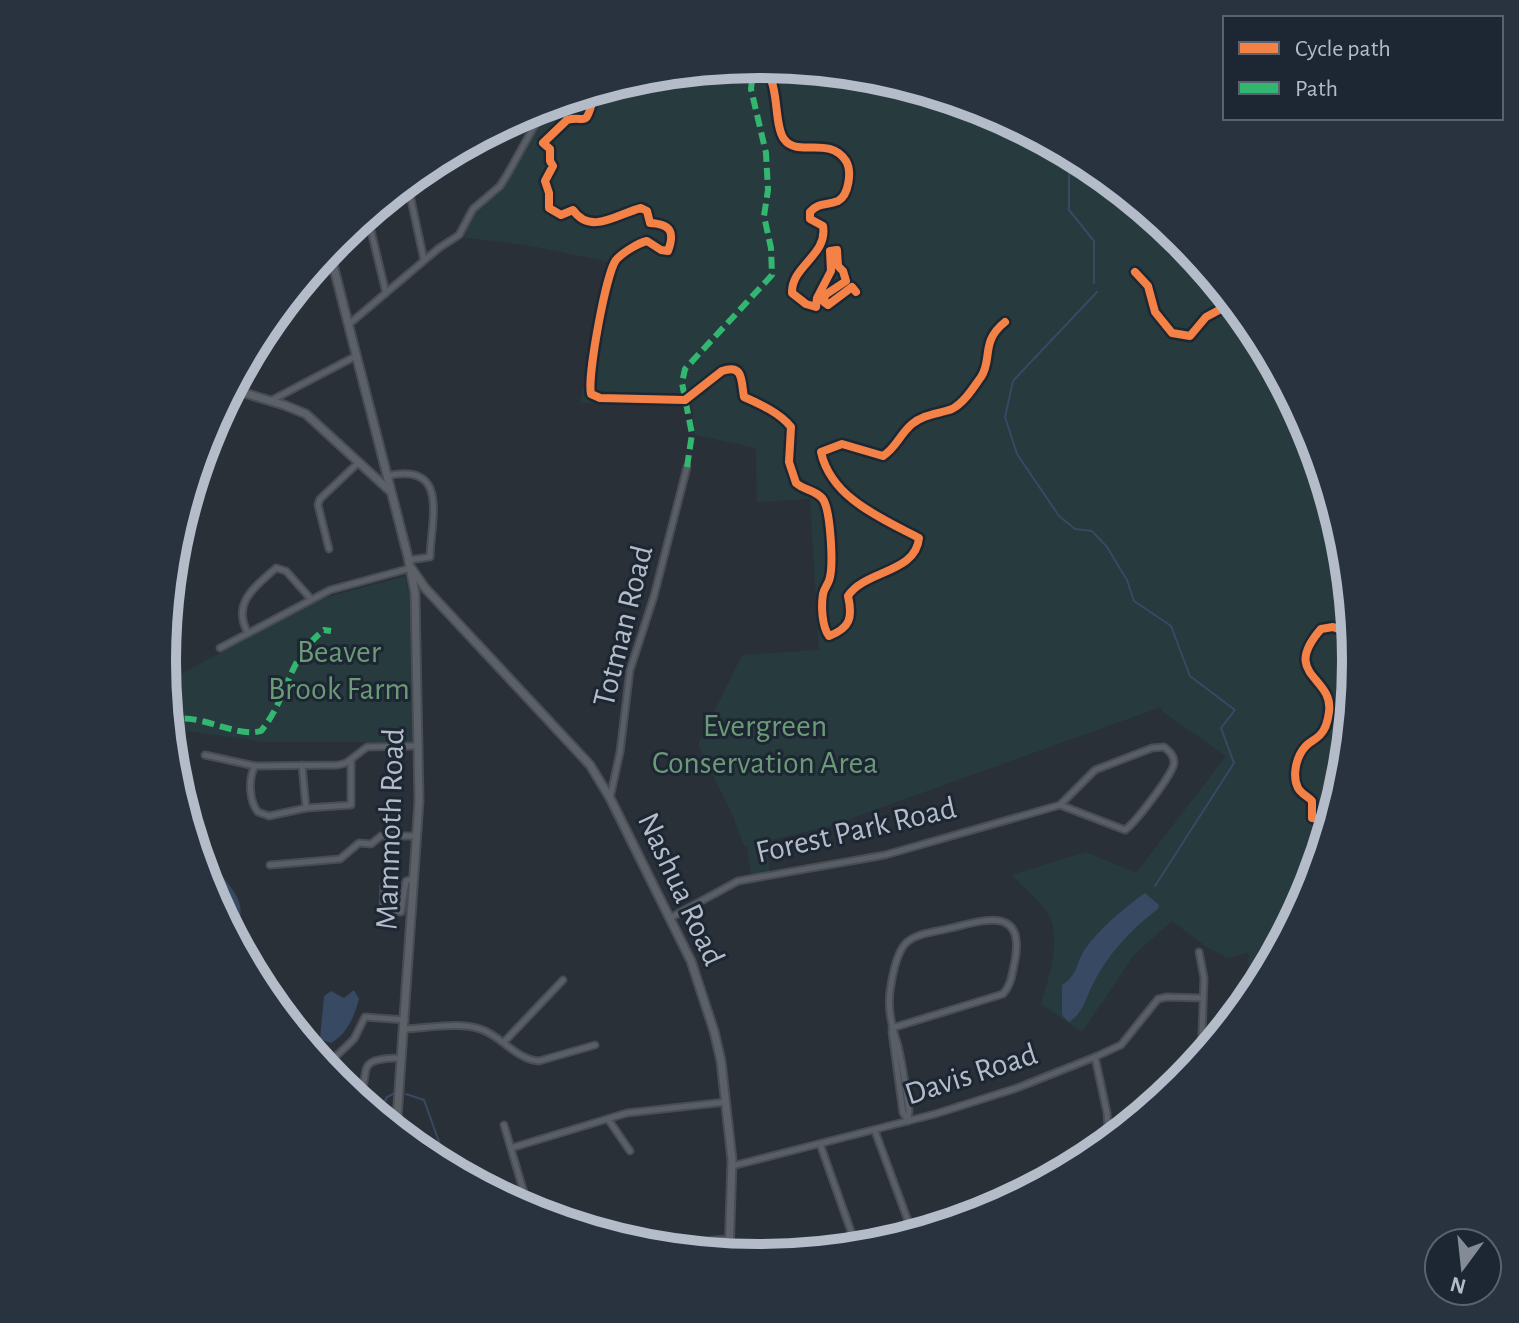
<svg xmlns="http://www.w3.org/2000/svg" width="1519" height="1323" font-family="'Alegreya Sans',sans-serif">
<style>
.green{fill:#273a3e}
.water{fill:#384963}
.lines{fill:none;stroke-linecap:round;stroke-linejoin:round}
.stream{stroke:#384963;stroke-width:2}
.minor-casing{stroke:#484c53;stroke-width:9}
.major-casing{stroke:#484c55;stroke-width:11}
.minor{stroke:#5a5e66;stroke-width:5}
.major{stroke:#5c6168;stroke-width:7}
.quiet{stroke:#33b770;stroke-width:6;stroke-dasharray:12 6;stroke-linecap:butt}
.cycleway-casing{stroke:#1d2633;stroke-width:13}
.cycleway{stroke:#f48246;stroke-width:8}
.labels{text-anchor:middle;dominant-baseline:central;stroke-width:6;stroke-linejoin:round;paint-order:stroke}
.street-label{font-size:32px;fill:#b4bcc9;stroke:#1d2633}
.park-label{font-size:32px;fill:#6b9a76;stroke:#1d2633}
.rim{fill:none;stroke:#b4bcc9;stroke-width:10}
</style>
<rect width="100%" height="100%" fill="#2a3038"/>
<g class="green">
<path d="M760,64L876,76L989,110L1092,165L1182,239L1257,330L1312,433L1346,545L1357,662L1345,779L1311,891L1257,992L1249,985L1248,953L1228,958L1208,948L1172,921L1134,955L1082,1032L1041,1004C1048,980 1061,942 1050,917C1045,905 1021,885 1011,875L1086,852L1136,873L1226,756L1163,712L1161,707L830,826L766,841L770,873L751,876L747,846H744L733,816L698,745L742,655L819,650L810,499L757,502L756,448L695,435L692,404L580,403L610,262L526,245L460,237L481,205L493,195L529,136L523,134L501,145L442,157L524,113L535,128L542,118L531,109L542,106L548,110L553,103L643,75Z"/>
<polygon points="405,576 409,594 413,742 265,742 175,729 170,740 164,683 321,599"/>
</g>
<g class="water">
<path d="M186,820C198,834 206,847 214,863C230,892 253,900 233,938L216,906L214,893L198,860Z"/>
<path d="M1145,893L1159,905L1158,909C1131,929 1107,955 1092,986C1085,1000 1083,1013 1069,1022L1062,1015V985C1079,974 1075,964 1085,949C1100,928 1124,908 1145,893Z"/>
<path d="M354,990L359,999C354,1017 347,1034 331,1043L320,1039L324,996L331,991L344,998Z"/>
</g>
<g class="lines">
<g class="stream">
<polyline points="1062,149 1069,170 1069,210 1094,241 1094,283"/>
<polyline points="1097,292 1013,381 1005,417 1017,454 1059,516 1075,529 1092,531 1107,547 1127,580 1134,601 1171,626 1190,676 1235,710 1221,728 1234,763 1155,886"/>
<polyline points="406,1094 424,1100 439,1142 439,1164"/>
<polyline points="377,1117 387,1097 395,1093"/>
</g>
<defs>
<g id="minor">
<polyline points="396,191 402,189 410,195 424,260"/>
<polyline points="367,214 386,293"/>
<polyline points="348,325 439,248 459,235 473,209 500,186 507,175 546,105"/>
<polyline points="272,400 356,356"/>
<path d="M387,476C450,461 431,520 430,557L409,560"/>
<polyline points="329,549 318,505 320,499 359,462"/>
<path d="M248,633C231,603 255,587 276,568L286,571L311,599"/>
<polyline points="220,648 330,590 411,568"/>
<polyline points="205,755 255,766 338,765 346,763 367,747 418,746"/>
<polyline points="302,765 306,808"/>
<path d="M255,766C248,779 249,801 258,812L269,816L306,808L351,805V761"/>
<polyline points="610,798 620,752 630,670 654,596 687,467"/>
<polyline points="270,865 340,859 359,843 371,844 381,836 417,836"/>
<polyline points="384,885 383,910 401,912 406,881 413,879"/>
<path d="M670,918L738,881L885,855L1060,805L1095,770L1152,748L1164,747C1169,751 1174,755 1174,763C1173,774 1135,823 1125,830L1060,805"/>
<polyline points="1199,952 1204,978 1201,1061"/>
<path d="M892,1028L1003,994C1012,984 1012,973 1015,960C1025,906 984,920 951,928C936,932 915,933 905,944C897,954 893,972 891,985C887,1004 890,1021 896,1039C903,1061 905,1087 909,1111L908,1121"/>
<path d="M405,1029C428,1028 461,1021 483,1030C503,1038 516,1059 539,1061L595,1045"/>
<polyline points="892,1032 903,1113 908,1120"/>
<polyline points="504,1042 563,980"/>
<polyline points="1095,1057 1107,1113 1109,1144"/>
<polyline points="328,1073 329,1063 354,1039 365,1017 405,1020"/>
<path d="M358,1101C373,1071 351,1058 402,1058"/>
<polyline points="608,1119 630,1151"/>
<polyline points="504,1125 530,1213"/>
<polyline points="820,1144 857,1248 911,1229 875,1131"/>
<polyline points="511,1148 627,1113 726,1102"/>
<polyline points="732,1166 935,1114 1017,1088 1095,1057 1121,1045 1158,999 1167,997 1203,998"/>
<polyline points="566,1224 569,1218 576,1217 581,1222 580,1228"/>
<polyline points="663,1249 663,1244 729,1239"/>
</g>
<g id="major">
<polyline points="329,249 408,557 415,593 419,801 396,1133"/>
<polyline points="231,389 284,405 306,414 390,491"/>
<polyline points="412,569 425,588 590,765 610,798 691,961 714,1031 721,1061 732,1160 729,1256"/>
</g>
</defs>
<use href="#minor" class="minor-casing"/>
<use href="#major" class="major-casing"/>
<use href="#minor" class="minor"/>
<use href="#major" class="major"/>
<g class="quiet">
<polyline points="687,467 692,434 682,383 685,369 772,275 771,248 764,216 768,190 766,153 751,89 753,71 763,64"/>
<path d="M168,724C187,706 235,739 261,731C289,697 286,660 324,630L331,631"/>
<polyline points="1300,913 1300,907"/>
</g>
<defs>
<g id="cycleway">
<path d="M786,67L771,80C778,95 775,127 784,139C797,158 829,135 846,161C852,171 849,195 838,201C826,206 819,202 810,212V219L823,226C828,255 791,266 792,293L806,304L816,307L817,298L831,271L830,251L837,250L838,266L843,271L846,281L825,295L824,302L828,305L852,287L856,292"/>
<path d="M585,93L592,103C585,128 585,115 567,120L543,143L550,149V161L553,166L545,181L549,193V208L561,215L573,210C591,236 619,213 641,208L647,211L650,223C671,224 675,232 668,251L661,250L647,241C638,243 622,253 616,260C606,273 587,377 591,394L600,398L685,400L722,371C744,363 741,382 744,397C760,404 780,413 791,427L789,462L796,483C804,490 815,490 822,498C831,508 833,564 830,577C829,584 824,588 823,594C821,606 822,627 829,636C850,628 853,618 848,596C865,570 916,573 919,538C881,518 831,498 821,452L842,444L883,456C896,448 900,434 912,424C924,414 938,414 952,409C964,403 973,388 981,377C993,359 980,342 1005,322"/>
<polyline points="1135,272 1148,286 1155,312 1172,333 1190,336 1206,317 1234,302"/>
<path d="M1330,828L1327,820L1312,818V801C1308,796 1301,794 1298,788C1292,776 1296,757 1305,747C1309,742 1315,740 1320,735C1325,730 1328,720 1329,712C1334,676 1280,676 1321,629L1333,627L1354,635"/>
</g>
</defs>
<use href="#cycleway" class="cycleway-casing"/>
<use href="#cycleway" class="cycleway"/>
</g>
<g class="labels">
<g class="street-label">
<text transform="translate(623 626) rotate(-76)">Totman Road</text>
<text transform="translate(390 829) rotate(-88)">Mammoth Road</text>
<text transform="translate(856 830) rotate(-13)">Forest Park Road</text>
<text transform="translate(681 889) rotate(65)">Nashua Road</text>
<text transform="translate(971 1074) rotate(-18)">Davis Road</text>
</g>
<g class="park-label">
<text x="339" y="652">Beaver<tspan x="339" dy="37">Brook Farm</tspan></text>
<text x="765" y="726">Evergreen<tspan x="765" dy="37">Conservation Area</tspan></text>
</g>
</g>
<path d="M0 0H1519V1323H0ZM176 661a583 583 0 1 1 1166 0a583 583 0 1 1-1166 0Z" fill="#29323f" fill-rule="evenodd"/>
<path class="rim" d="M176 661a583 583 0 1 1 1166 0a583 583 0 1 1-1166 0Z"/>
<rect x="1223" y="16" width="280" height="104" fill="#1d2633" stroke="#59626f" stroke-width="2"/>
<rect x="1239" y="42" width="40" height="12" fill="#f48246" stroke="#59626f" stroke-width="2"/>
<text x="1295" y="56" font-size="24" fill="#b4bcc9">Cycle path</text>
<rect x="1239" y="82" width="40" height="12" fill="#33b770" stroke="#59626f" stroke-width="2"/>
<text x="1295" y="96" font-size="24" fill="#b4bcc9">Path</text>
<g transform="translate(1463 1267) rotate(195)"><circle r="38" fill="#1d2633" stroke="#59626f" stroke-width="2"/>
<path d="M0-6L14 30L0 20L-14 30Z" fill="#848b96"/>
<text y="-12" font-size="22" font-weight="bold" text-anchor="middle" fill="#b4bcc9">N</text>
</g>
</svg>
